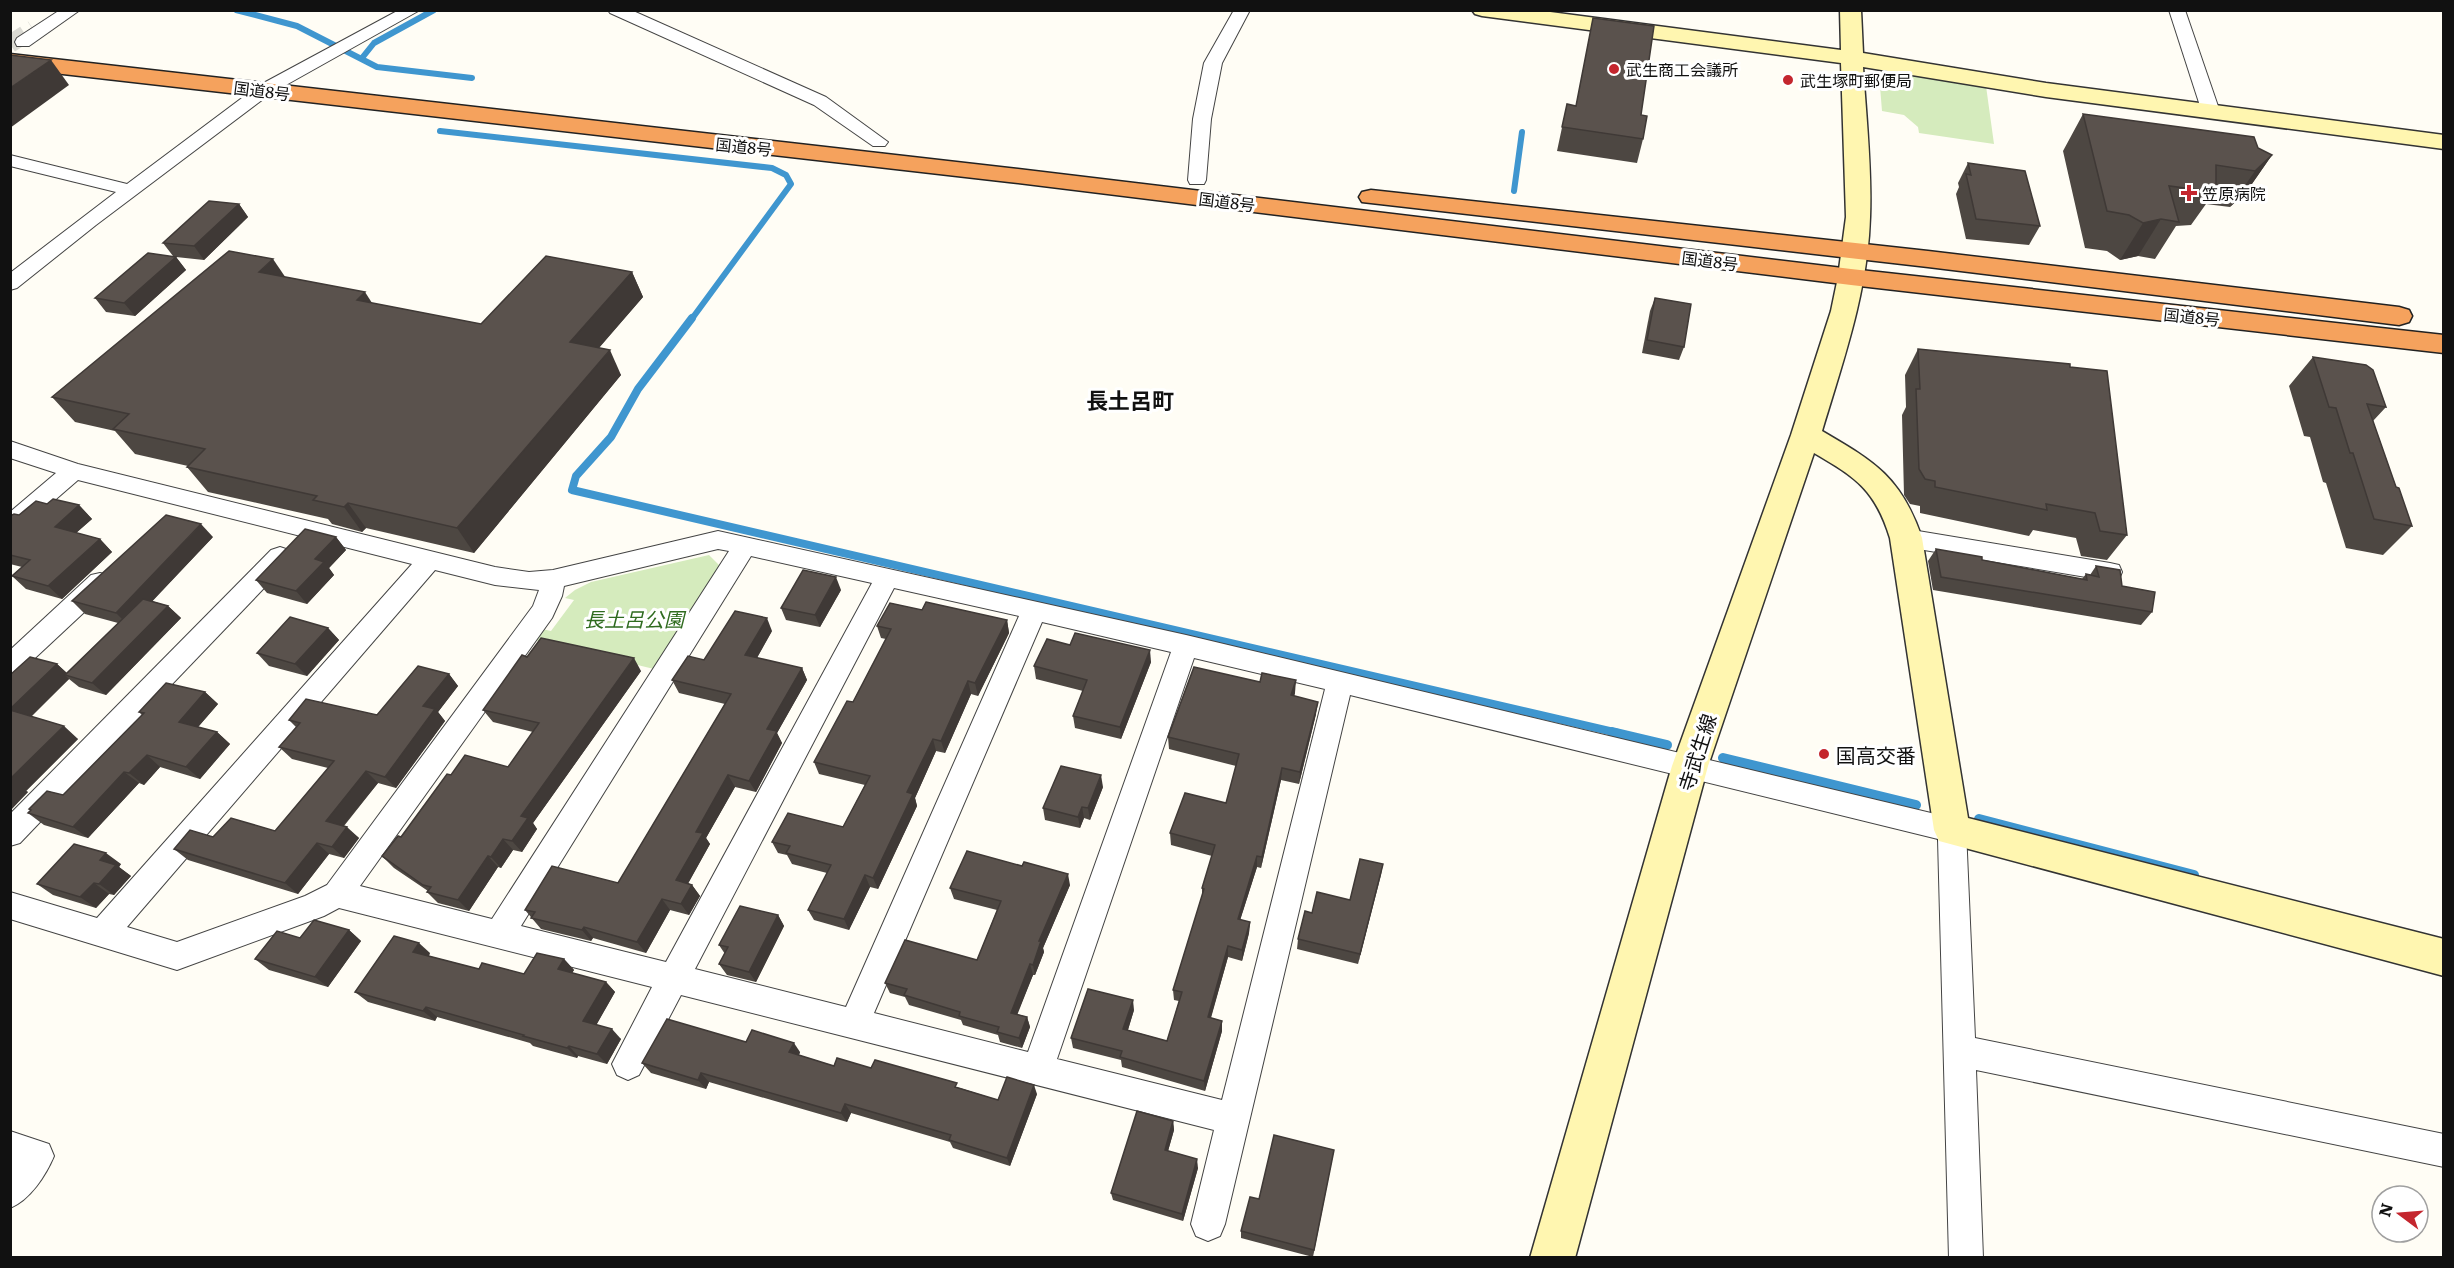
<svg xmlns="http://www.w3.org/2000/svg" width="2454" height="1268" font-family="Literata,'Noto Sans JP',serif">
<style>
.green{fill:#d5ebbd}
.lines{fill:none;stroke-linecap:round;stroke-linejoin:round}
.stream-far2{stroke:#3f96cf;stroke-width:6}
.stream-far1{stroke:#3f96cf;stroke-width:8}
.stream{stroke:#3f96cf;stroke-width:10}
.street-tunnel{stroke:#dbdad3;stroke-width:18;stroke-dasharray:18 9;stroke-linecap:butt}
.street-casing{stroke:#444;stroke-width:2}
.secondary-casing{stroke:#333;stroke-width:3}
.highway-casing{stroke:#222;stroke-width:3}
.street{fill:#fff;fill-rule:evenodd}
.secondary{fill:#fff6b0;fill-rule:evenodd}
.highway{fill:#f5a25d;fill-rule:evenodd}
.wall{fill:#4d4742}
.shaded-wall{fill:#3f3936}
.building{fill:#5a524d;stroke:#3f3936;stroke-width:1.5}
.poi-dot{fill:#c4262e;stroke:#fff;stroke-width:2}
.labels{text-anchor:middle;dominant-baseline:central;stroke-width:6;stroke-linejoin:round;paint-order:stroke}
.far-poi-label{font-size:16px;fill:#111;stroke:#fff;text-anchor:start}
.far-street-label{font-size:16px;fill:#111;stroke:#fff}
.park-label{font-size:20px;font-style:italic;fill:#2f6b1f;stroke:#fff}
.street-label{font-size:20px;fill:#111;stroke:#fff}
.poi-label{font-size:20px;fill:#111;stroke:#fff;text-anchor:start}
.quarter-label{font-size:22px;font-weight:bold;fill:#111;stroke:#fff}
</style>
<rect width="100%" height="100%" fill="#fffdf5"/>
<g class="green">
<polygon points="1885,70 1986,86 1994,144 1919,133 1918,127 1904,115 1882,111 1879,74"/>
<polygon points="709,555 720,566 654,669 534,640 542,629 551,631 574,600 565,598 575,590 591,582"/>
</g>
<g class="lines">
<g class="stream-far2">
<polyline points="236,10 297,26 377,67 472,78"/>
<polyline points="362,58 374,43 434,10"/>
<polyline points="440,131 772,168 786,175 791,184 691,320"/>
<polyline points="1514,191 1522,132"/>
</g>
<polyline class="stream-far1" points="692,318 638,389 611,437 576,476 572,490 1618,733"/>
<g class="stream">
<polyline points="1612,732 1667,745"/>
<polyline points="1723,758 1916,805"/>
<polyline points="1979,819 2194,875"/>
</g>
<polyline class="street-tunnel" points="10,44 33,29"/>
<defs>
<g id="street">
<polygon points="60,10 80,10 29,46 17,46 15,42 17,38"/>
<polygon points="399,10 420,10 270,94 96,225 17,288 10,290 10,273 116,192 10,166 10,155 127,184 258,86"/>
<polygon points="608,10 631,10 826,97 888,142 885,146 873,146 814,105 610,13"/>
<polygon points="1234,10 1250,10 1222,63 1211,119 1206,180 1204,184 1190,184 1188,180 1193,119 1204,63"/>
<polygon points="2169,10 2185,10 2220,112 2217,116 2205,116 2202,112"/>
<path d="M10,441L78,464L495,567L529,572L553,570L718,531L1186,635L1952,818L1962,821L1966,830L1975,1038L2444,1134V1167L1976,1070L1983,1258H1949L1938,839L1350,695L1225,1224L1220,1236L1208,1241L1196,1236L1191,1224L1214,1130L681,995L639,1075L628,1080L617,1075L612,1064L652,987L339,908L324,916L177,970L10,919V892L97,918L412,564L78,480L18,532L10,535V512L56,473L10,458ZM718,549L729,551L492,919L360,886L552,618L562,596L564,586ZM751,556L872,583L666,962L521,926ZM435,570L495,585L539,590L533,606L327,885L305,896L177,942L127,927ZM894,588L1019,616L846,1007L695,969ZM1042,622L1171,652L1028,1052L874,1013ZM1194,658L1325,689L1222,1100L1057,1059Z"/>
<polygon points="1906,529 2110,563 2119,565 2122,572 2119,579 2110,581 1906,547 1897,544 1894,538 1897,532"/>
<polygon points="280,547 289,550 292,556 289,562 20,843 10,846 10,814 271,550"/>
<polygon points="100,573 109,575 112,582 109,589 19,673 10,676 10,650 91,575"/>
<path d="M10,1131L49,1144L54,1156C46,1175 30,1200 10,1208Z"/>
</g>
<path id="secondary" d="M1472,10H1535L1841,50L1840,10H1861L1863,53L2046,83L2444,135V149L2046,97L1863,67C1866,115 1872,169 1870,217C1868,291 1843,361 1822,431C1875,462 1901,477 1922,538L1968,818L2444,939V976L1939,841L1934,830L1890,538C1875,490 1857,478 1814,453L1708,766L1575,1258H1530L1672,766L1791,435L1831,311L1838,277L1846,217L1841,63L1482,16L1475,14Z"/>
<g id="highway">
<polygon points="10,54 1009,168 1851,269 2444,335 2444,353 1851,285 1009,182 10,68"/>
<polygon points="1371,190 1928,251 2399,307 2409,310 2412,316 2409,322 2399,325 1928,267 1362,202 1359,197 1362,192"/>
</g>
</defs>
<use href="#street" class="street-casing"/>
<use href="#secondary" class="secondary-casing"/>
<use href="#highway" class="highway-casing"/>
<use href="#street" class="street"/>
<use href="#secondary" class="secondary"/>
<use href="#highway" class="highway"/>
</g>
<g class="wall">
<polygon points="1593,18 1641,115 1643,139 1637,163 1557,151 1567,104 1576,106"/>
<polygon points="2083,114 2258,148 2272,155 2247,191 2230,207 2206,204 2191,225 2176,226 2155,259 2138,256 2120,260 2107,251 2085,248 2063,151"/>
<polygon points="1968,163 2040,226 2029,245 1966,239 1956,194 1959,187 1958,183"/>
<polygon points="239,204 248,217 204,260 176,257 186,270 135,316 106,312 95,298 173,256 163,243"/>
<polygon points="632,272 643,297 599,348 621,375 474,553 366,528 362,532 332,524 328,519 208,492 187,467 188,466 135,454 115,431 75,422 52,397 285,277 372,303 481,324"/>
<polygon points="1655,298 1684,347 1679,360 1642,353 1650,311"/>
<polygon points="1918,349 2127,535 2107,560 2081,556 2076,538 2033,530 2029,536 1920,513 1920,506 1910,504 1904,495 1902,415 1906,407 1905,375"/>
<polygon points="2313,357 2386,407 2373,421 2396,487 2412,526 2383,555 2346,548 2326,483 2323,482 2310,437 2304,436 2289,386"/>
<polygon points="47,504 79,505 92,519 76,533 100,539 112,552 62,599 26,589 12,576 22,567 10,564 10,516 19,515"/>
<polygon points="213,537 152,601 168,606 181,618 106,695 79,687 69,679 31,717 78,739 26,791 28,792 10,809 10,675 57,664 67,673 118,623 85,614 72,601"/>
<polygon points="336,537 346,550 329,568 334,575 307,604 267,593 256,580"/>
<polygon points="1936,549 1982,560 2082,579 2086,574 2090,575 2096,566 2152,612 2141,625 1933,590 1928,561"/>
<polygon points="841,590 820,627 786,620 781,608"/>
<polygon points="922,610 1007,620 1009,633 978,696 971,694 945,753 936,751 915,798 917,806 878,889 870,887 849,930 814,920 808,910 827,873 792,864 787,855 778,853 772,842 843,827 865,785 819,774 814,762 853,702 886,639 881,638 877,626"/>
<polygon points="328,628 339,640 307,676 269,666 257,653"/>
<polygon points="772,631 757,658 802,668 807,680 777,733 782,743 756,792 735,787 706,838 710,844 688,883 692,885 700,896 689,915 670,910 646,953 593,938 591,941 541,929 525,910 618,883 725,704 679,693 672,680 704,660"/>
<polygon points="527,657 641,671 533,823 537,829 522,852 513,850 501,868 498,867 469,911 438,903 427,892 428,891 394,868 382,856 401,837 451,775 508,767 533,732 493,722 483,710"/>
<polygon points="1151,662 1121,739 1075,728 1073,716 1083,691 1036,679 1034,666"/>
<polygon points="449,674 458,686 438,712 445,721 396,788 378,783 344,826 359,838 344,858 329,854 298,894 188,860 174,849 213,837 275,831 328,768 292,759 279,747 296,727 289,720 377,715"/>
<polygon points="1260,682 1295,693 1294,696 1316,714 1299,784 1281,780 1261,868 1257,867 1240,920 1250,922 1249,933 1242,961 1228,957 1211,1018 1222,1021 1222,1031 1205,1091 1122,1067 1121,1060 1073,1048 1071,1038 1134,1010 1128,1030 1167,1041 1179,1001 1174,1000 1173,990 1202,897 1202,888 1212,856 1171,845 1170,833 1226,803 1236,766 1169,749 1168,737"/>
<polygon points="205,692 218,704 198,727 217,732 230,744 200,779 160,767 144,785 139,783 88,838 44,825 28,813 31,810 29,809 63,795 142,715 139,712"/>
<polygon points="1103,787 1090,820 1084,818 1080,828 1045,820 1043,808"/>
<polygon points="121,864 119,867 131,876 114,895 109,894 96,908 53,895 37,884"/>
<polygon points="1383,864 1358,964 1297,949 1298,939 1312,913 1350,900"/>
<polygon points="1070,885 1043,948 1044,952 1035,975 1033,975 1017,1014 1027,1017 1030,1027 1022,1048 1000,1042 998,1035 963,1025 961,1020 909,1005 905,997 890,993 885,983 977,960 997,910 954,899 950,888"/>
<polygon points="778,915 784,926 756,982 727,975 719,964 725,954 719,945"/>
<polygon points="349,930 361,941 328,987 269,970 255,959 300,938"/>
<polygon points="430,953 429,956 479,969 524,974 564,959 574,970 572,973 606,982 615,992 596,1025 621,1039 607,1064 578,1056 577,1058 533,1046 530,1043 437,1017 435,1021 368,1002 355,992"/>
<polygon points="746,1042 800,1052 799,1055 834,1066 871,1068 960,1088 998,1100 1037,1094 1010,1166 953,1148 950,1142 851,1113 847,1122 709,1082 706,1089 651,1073 642,1063"/>
<polygon points="1173,1121 1174,1130 1168,1151 1198,1168 1183,1221 1113,1200 1111,1193"/>
<polygon points="1334,1150 1313,1257 1241,1238 1241,1231 1259,1199"/>
</g>
<g class="shaded-wall">
<polygon points="51,60 69,85 10,128 10,88"/>
<polygon points="2272,155 2247,191 2230,207 2255,171"/>
<polygon points="239,204 248,217 204,260 194,246"/>
<polygon points="2161,219 2138,256 2120,260 2143,223"/>
<polygon points="176,257 186,270 135,316 124,303"/>
<polygon points="273,259 290,284 259,272"/>
<polygon points="632,272 643,297 582,367 570,342"/>
<polygon points="365,292 381,317 357,300"/>
<polygon points="610,350 621,375 474,553 457,528"/>
<polygon points="348,503 366,528 362,532 344,507"/>
<polygon points="79,505 92,519 68,540 55,527"/>
<polygon points="201,524 213,537 129,626 116,613"/>
<polygon points="336,537 346,550 329,568 334,575 307,604 296,591 315,559"/>
<polygon points="100,539 112,552 62,599 48,586"/>
<polygon points="836,577 841,590 820,627 815,615"/>
<polygon points="168,606 181,618 106,695 92,683"/>
<polygon points="767,618 772,631 751,668 745,655"/>
<polygon points="1007,620 1009,633 978,696 975,683"/>
<polygon points="328,628 339,640 307,676 295,664"/>
<polygon points="1150,650 1151,662 1121,739 1120,727"/>
<polygon points="634,658 641,671 533,823 537,829 522,852 512,841 521,816"/>
<polygon points="57,664 71,677 65,675 69,679 25,722 10,711 10,709"/>
<polygon points="802,668 807,680 777,733 782,743 756,792 749,781 767,729"/>
<polygon points="449,674 458,686 438,712 445,721 396,788 385,777 423,706"/>
<polygon points="1296,680 1295,693 1290,708 1291,695"/>
<polygon points="968,681 971,694 945,753 941,741"/>
<polygon points="205,692 218,704 192,734 179,722"/>
<polygon points="1318,702 1316,714 1299,784 1300,772"/>
<polygon points="64,726 78,739 26,791 28,792 11,810 10,779"/>
<polygon points="217,732 230,744 200,779 186,767"/>
<polygon points="933,739 936,751 915,798 917,806 878,889 873,878 907,792"/>
<polygon points="147,755 160,767 144,785 129,773"/>
<polygon points="1282,768 1281,780 1261,868 1262,857"/>
<polygon points="366,771 378,783 338,832 326,821"/>
<polygon points="124,772 139,783 88,838 73,827"/>
<polygon points="728,775 735,787 706,838 710,844 684,891 676,880 696,832"/>
<polygon points="1101,775 1103,787 1090,820 1088,808"/>
<polygon points="1082,807 1084,818 1080,828 1078,817"/>
<polygon points="347,827 359,838 344,858 332,847"/>
<polygon points="503,839 513,850 501,868 491,857"/>
<polygon points="317,843 329,854 298,894 285,883"/>
<polygon points="106,853 121,864 119,867 131,876 114,895 99,884 100,860"/>
<polygon points="488,856 498,867 469,911 458,900"/>
<polygon points="1257,856 1257,867 1237,930 1238,919"/>
<polygon points="1383,864 1381,875 1358,964 1360,954"/>
<polygon points="1068,874 1070,885 1043,948 1044,952 1035,975 1033,965 1039,941"/>
<polygon points="865,875 870,887 849,930 844,919"/>
<polygon points="94,883 109,894 96,908 80,897"/>
<polygon points="692,885 700,896 689,915 681,904"/>
<polygon points="662,899 670,910 646,953 637,942"/>
<polygon points="778,915 784,926 756,982 749,972"/>
<polygon points="1250,922 1249,933 1242,961 1242,950"/>
<polygon points="584,927 593,938 591,941 582,930"/>
<polygon points="349,930 361,941 328,987 315,977"/>
<polygon points="419,943 430,953 425,962 413,952"/>
<polygon points="1228,946 1228,957 1208,1027 1208,1017"/>
<polygon points="564,959 574,970 568,979 558,969"/>
<polygon points="1030,964 1033,975 1014,1023 1011,1013"/>
<polygon points="606,982 615,992 593,1031 583,1021"/>
<polygon points="1133,1000 1134,1010 1125,1039 1123,1029"/>
<polygon points="426,1007 437,1017 435,1021 423,1011"/>
<polygon points="1027,1017 1030,1027 1022,1048 1019,1038"/>
<polygon points="1222,1021 1222,1031 1205,1091 1204,1081"/>
<polygon points="612,1029 621,1039 607,1064 597,1054"/>
<polygon points="794,1043 800,1052 796,1062 789,1052"/>
<polygon points="569,1046 578,1056 577,1058 567,1048"/>
<polygon points="701,1073 709,1082 706,1089 698,1080"/>
<polygon points="1034,1085 1037,1094 1010,1166 1007,1158"/>
<polygon points="845,1104 851,1113 847,1122 841,1113"/>
<polygon points="1173,1121 1174,1130 1166,1158 1165,1150"/>
<polygon points="1197,1159 1198,1168 1183,1221 1182,1214"/>
</g>
<g class="building">
<polygon points="1593,18 1654,26 1641,115 1647,116 1643,139 1562,127 1567,104 1576,106"/>
<polygon points="10,55 51,60 10,88"/>
<polygon points="2083,114 2254,137 2258,148 2272,155 2255,171 2216,165 2216,189 2201,190 2169,186 2179,222 2161,219 2143,223 2129,215 2107,211"/>
<polygon points="1968,163 2025,171 2040,226 1976,219 1966,174 1971,175"/>
<polygon points="209,201 239,204 194,246 163,243"/>
<polygon points="229,251 273,259 259,272 365,292 357,300 481,324 546,256 632,272 570,342 610,350 457,528 348,503 344,507 313,500 317,496 187,467 205,449 113,429 129,414 52,397"/>
<polygon points="148,253 176,257 124,303 95,298"/>
<polygon points="1655,298 1691,304 1684,347 1647,340"/>
<polygon points="1918,349 2070,364 2070,367 2107,371 2127,535 2100,531 2095,513 2046,504 2047,510 1935,487 1935,481 1925,479 1919,469 1916,389 1920,389"/>
<polygon points="2313,357 2366,365 2373,370 2386,407 2367,404 2396,487 2399,488 2412,526 2374,519 2353,453 2350,453 2336,408 2329,407"/>
<polygon points="53,499 79,505 55,527 100,539 48,586 12,576 30,560 10,555 10,516 14,514 19,515 36,501 47,504"/>
<polygon points="166,515 201,524 116,613 72,601"/>
<polygon points="305,529 336,537 315,559 324,562 296,591 256,580"/>
<polygon points="1936,549 1982,557 1982,560 2087,580 2086,574 2099,577 2096,566 2120,570 2122,586 2155,592 2152,612 1941,577"/>
<polygon points="803,570 836,577 815,615 781,608"/>
<polygon points="143,599 168,606 92,683 65,675"/>
<polygon points="926,602 1007,620 975,683 968,681 941,741 933,739 907,792 913,794 873,878 865,875 844,919 808,910 831,865 786,853 790,846 772,842 788,813 843,827 870,776 814,762 847,701 853,702 891,629 877,626 890,603 922,610"/>
<polygon points="735,611 767,618 745,655 802,668 767,729 777,731 749,781 728,775 696,832 703,833 676,880 692,885 681,904 662,899 637,942 584,927 582,930 531,918 535,912 525,910 552,866 618,883 731,694 672,680 688,656 704,660"/>
<polygon points="290,617 328,628 295,664 257,653"/>
<polygon points="1075,633 1150,650 1120,727 1073,716 1087,680 1034,666 1047,639 1070,645"/>
<polygon points="541,638 634,658 521,816 528,818 512,841 503,839 491,857 488,856 458,900 427,892 431,887 423,885 382,856 398,836 401,837 447,774 451,775 465,755 508,767 539,723 483,710 522,655 527,657"/>
<polygon points="30,657 57,664 10,709 10,675"/>
<polygon points="418,666 449,674 423,706 435,709 385,777 366,771 326,821 347,827 332,847 317,843 285,883 174,849 190,830 213,837 231,818 275,831 334,761 279,747 300,723 289,720 306,699 377,715"/>
<polygon points="1194,667 1260,682 1262,673 1296,680 1291,695 1318,702 1300,772 1282,768 1262,857 1257,856 1238,919 1250,922 1242,950 1228,946 1208,1017 1222,1021 1204,1081 1120,1057 1122,1051 1071,1038 1088,989 1133,1000 1123,1029 1167,1041 1182,992 1173,990 1204,889 1202,888 1215,845 1170,833 1185,793 1226,803 1239,754 1168,737"/>
<polygon points="166,683 205,692 179,722 217,732 186,767 147,755 129,773 124,772 73,827 28,813 31,810 29,809 47,791 63,795 144,713 139,712"/>
<polygon points="10,710 64,726 10,779"/>
<polygon points="1061,766 1101,775 1088,808 1082,807 1078,817 1043,808"/>
<polygon points="74,844 106,853 100,860 116,865 99,884 94,883 80,897 37,884"/>
<polygon points="967,851 1022,866 1024,862 1068,874 1039,941 1041,941 1033,965 1030,964 1011,1013 1027,1017 1019,1038 997,1032 999,1027 959,1016 960,1012 904,995 907,989 885,983 905,940 977,960 1001,901 950,888"/>
<polygon points="1360,859 1383,864 1360,954 1298,939 1305,911 1312,913 1317,892 1350,900"/>
<polygon points="740,906 778,915 749,972 719,964 728,947 719,945"/>
<polygon points="314,920 349,930 315,977 255,959 277,931 300,938"/>
<polygon points="394,936 419,943 413,952 479,969 482,963 524,974 537,953 564,959 558,969 606,982 583,1021 612,1029 597,1054 569,1046 567,1048 523,1036 524,1035 426,1007 423,1011 355,992"/>
<polygon points="667,1019 746,1042 752,1030 794,1043 789,1052 834,1066 837,1058 871,1068 875,1060 957,1083 955,1087 998,1100 1007,1077 1034,1085 1007,1158 949,1140 951,1135 845,1104 841,1113 701,1073 698,1080 642,1063"/>
<polygon points="1137,1111 1173,1121 1165,1150 1197,1159 1182,1214 1111,1193"/>
<polygon points="1274,1135 1334,1150 1314,1250 1241,1231 1250,1197 1259,1199"/>
</g>
<g class="poi-dot">
<circle cx="1614" cy="69" r="6"/>
<circle cx="1788" cy="80" r="6"/>
<path d="M2186 184h6v6h6v6h-6v6h-6v-6h-6v-6h6z"/>
<circle cx="1824" cy="754" r="6"/>
</g>
<g class="labels">
<g class="far-poi-label">
<text x="1626" y="69">武生商工会議所</text>
<text x="1800" y="80">武生塚町郵便局</text>
<text x="2202" y="193">笠原病院</text>
</g>
<g class="far-street-label">
<text transform="translate(262 90) rotate(7)">国道8号</text>
<text transform="translate(744 146) rotate(6)">国道8号</text>
<text transform="translate(1227 201) rotate(7)">国道8号</text>
<text transform="translate(1710 260) rotate(7)">国道8号</text>
<text transform="translate(2192 316) rotate(6)">国道8号</text>
</g>
<g class="park-label">
<text x="634" y="618">長土呂公園</text>
</g>
<g class="street-label">
<text transform="translate(1696 752) rotate(-72)">寺武生線</text>
</g>
<g class="poi-label">
<text x="1836" y="754">国高交番</text>
</g>
<g class="quarter-label">
<text x="1130" y="399">長土呂町</text>
</g>
</g>
<rect width="2454" height="1268" fill="none" stroke="#111111" stroke-width="24"/>
<g transform="translate(2400 1214) rotate(286)"><circle r="28" fill="#ffffff" stroke="#a0a0a0" stroke-width="1.5"/>
<path d="M0-4.5L10 22L0 15L-10 22Z" fill="#c4262e"/>
<text y="-9" font-size="16" font-weight="bold" text-anchor="middle" fill="#111111">N</text>
</g>
</svg>
